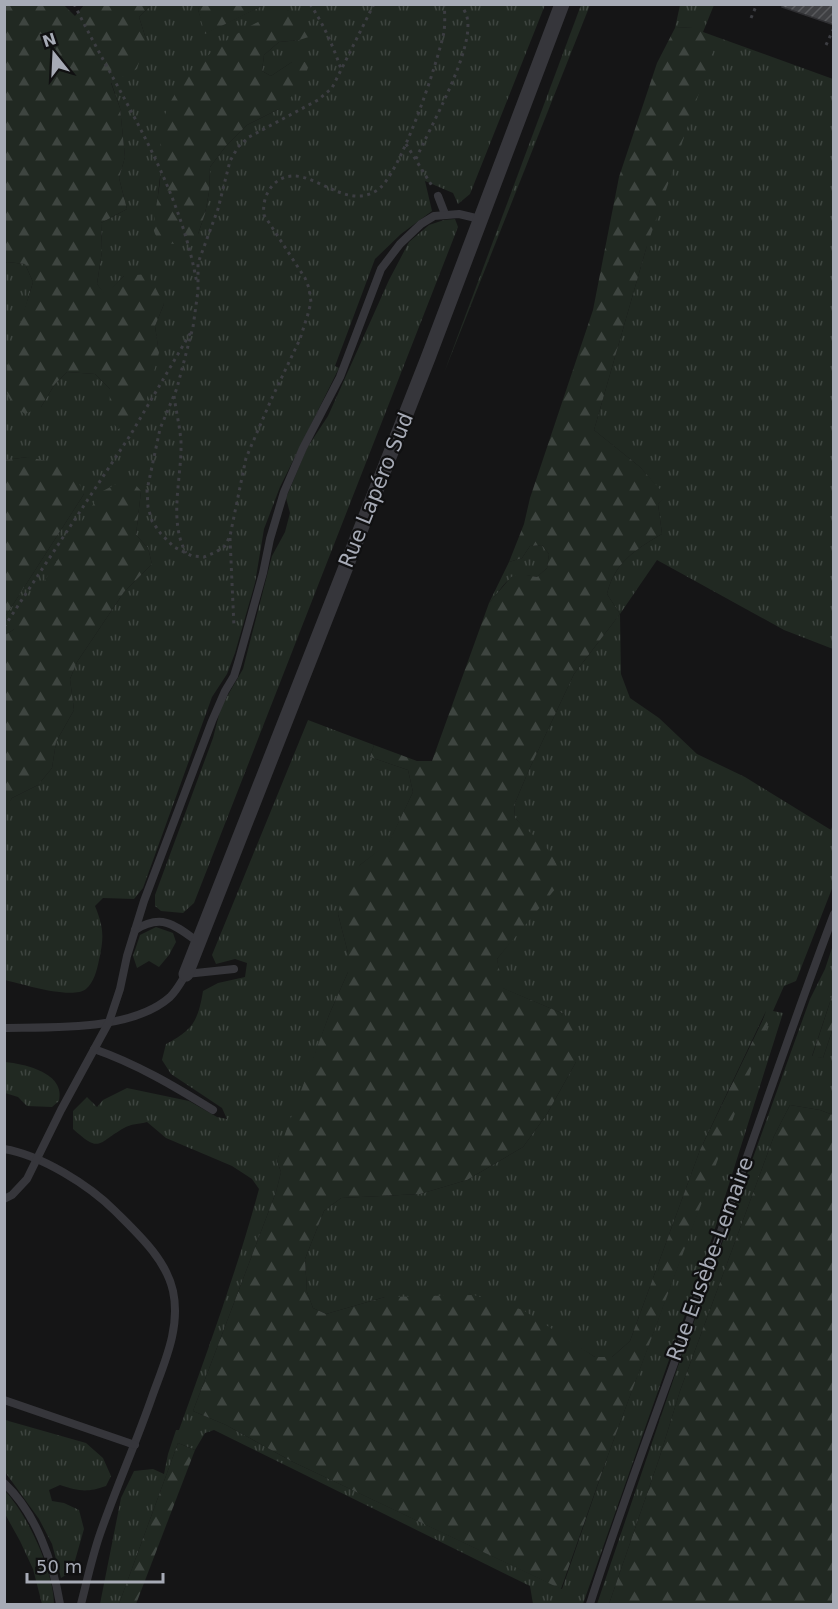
<svg xmlns="http://www.w3.org/2000/svg" width="838" height="1609" font-family="'DejaVu Sans',sans-serif">
<style>
.grass{fill:url(#grass-tufts);fill-rule:evenodd}
.forest{fill:url(#forest-firs)}
.building{fill:url(#building-hatch);stroke:#2f2f32;stroke-width:1.5}
.lines{fill:none;stroke-linecap:round;stroke-linejoin:round}
.path{stroke:#3c3d42;stroke-width:3;stroke-dasharray:3 4.5;stroke-linecap:butt}
.service{stroke:#36363b;stroke-width:8}
.minor{stroke:#36363b;stroke-width:15}
.labels{text-anchor:middle;dominant-baseline:central;stroke-width:4.5;stroke-linejoin:round;paint-order:stroke}
.street-label{font-size:21px;fill:#a7abb6;stroke:#101011}
</style>
<defs>
<pattern id="grass-tufts" width="24" height="20" patternUnits="userSpaceOnUse" patternTransform="scale(1.5)"><rect width="24" height="20" fill="#212922"/><path d="M3 7l-1-3M5 7V3M7 7l1-3M15 17l-1-3M17 17v-4M19 17l1-3" fill="none" stroke="#3e4540"/></pattern>
<pattern id="forest-firs" width="22" height="20" patternUnits="userSpaceOnUse" patternTransform="scale(1.5)"><rect width="22" height="20" fill="#212922"/><path d="M5 1l3.5 6h-7zM16 11l3.5 6h-7z" fill="#3e4540"/></pattern>
<pattern id="building-hatch" width="6" height="6" patternUnits="userSpaceOnUse" patternTransform="scale(1.5)"><rect width="6" height="6" fill="#3f4043"/><path d="M-1 1l2-2M0 6l6-6M5 7l2-2" fill="none" stroke="#58595c"/></pattern>
</defs>
<rect width="100%" height="100%" fill="#151516"/>
<g class="grass">
<path d="M151,5H200L198,10L206,33L264,5H545L470,194L458,204L453,193L425,181L432,211L401,234L375,259L335,366L339,368L280,487L264,529L255,583L235,653L227,674L212,697L143,888L134,899L103,898L95,906C104,928 104,938 99,960C97,970 94,982 86,989C72,1000 22,984 5,980L4,811L12,798L38,785L52,768L56,742L74,710L70,679L77,662L124,592L152,564L148,548L136,535L141,491L13,630L5,635V617L84,494L28,457L5,460V264L7,262L25,264L33,282L9,363L6,389L41,407L55,384L67,372L95,374L110,389L159,354L155,326L164,304L124,276L105,295L97,284L102,251L101,223L127,209L119,178L125,157L120,108L111,82L146,39L139,17ZM288,10L299,40L279,42L264,55L262,71L271,76L292,62L279,109L247,125L226,146L210,167L209,192L205,214L198,234L154,231L162,159Z"/>
<polygon points="581,5 590,5 444,373"/>
<path d="M680,5H714L703,32L833,79V649L784,630L657,560L620,614L621,674L630,698L659,718L697,754L745,777L831,830L833,824V886L796,981L784,986L773,1011L783,1013L712,1238L583,1604H533L530,1586L214,1430L205,1433L195,1450L178,1443L119,1604H100L121,1498L134,1471L153,1469L164,1474L168,1454L176,1430H179C208,1350 237,1270 259,1189L252,1179L232,1166L166,1138L147,1122C140,1124 130,1124 124,1128C97,1143 101,1154 73,1129V1111L87,1097L97,1107L103,1100L127,1088L189,1101L217,1117L227,1119L222,1108L171,1074L162,1060L166,1044C193,1030 198,1021 203,991L218,983L245,977L247,963L235,959L216,964L212,955L308,720L374,745L370,757L408,770L413,792L389,843L360,865L338,914L348,953V972L329,1015L277,1161L281,1172L276,1192L193,1411L226,1425L291,1461L562,1589L607,1458L710,1179L766,1011L700,1150L630,1341L612,1357H595L572,1343L385,1297L326,1314L313,1308L307,1292L305,1259L324,1211L341,1198L420,1194L467,1180L523,1147L547,1114L576,1062L564,1014L502,988L497,959L516,935L527,831L514,817L515,803L528,772L574,674L620,614L607,594C614,563 636,549 662,534L658,504L665,496L640,467L594,430L646,249L693,27L675,28Z"/>
<polygon points="455,219 458,227 194,903 183,913 161,911 155,906 155,895 213,738 221,707 243,669 272,556 285,532 290,513 286,498 307,448 328,416 389,280 409,242 429,225 444,220"/>
<path d="M542,545L549,554L547,568L537,577C507,571 508,582 489,603L509,562L522,558L530,546Z"/>
<polygon points="156,927 173,933 176,942 169,955 159,967 149,961 137,968 133,956 140,935"/>
<polygon points="833,945 833,993 812,1056 823,1058 833,1028 833,1115 820,1110 790,1105 774,1136 680,1391 659,1459 609,1604 597,1604 677,1369 810,999 825,969"/>
<path d="M5,1062C25,1064 66,1073 59,1101L52,1107L27,1106L18,1097L5,1093Z"/>
<path d="M5,1420L86,1443L103,1458L111,1476L106,1486C86,1493 79,1491 60,1485L49,1490L52,1501L64,1503L79,1510L84,1529L72,1571L61,1578L52,1544L39,1519L5,1472Z"/>
<path d="M4,1490C27,1513 54,1572 54,1604H42L33,1569L20,1541L5,1514Z"/>
</g>
<g class="forest">
<path d="M5,4L64,5L75,16L84,5H151L139,17L146,39L137,69L111,83L120,108L125,157L119,178L127,209L101,223L102,251L97,284L105,294L124,276L148,274L164,304L155,326L159,353L147,398L134,425L118,429L109,418L110,389L95,374L67,372L55,384L41,407L25,414C16,407 7,400 6,388C4,363 26,308 33,282L25,264L7,262L5,264Z"/>
<polygon points="200,4 264,4 264,5 205,34 198,10"/>
<path d="M288,10L304,19L312,36L299,40L279,42L264,55L262,71L271,76L292,62H310L301,87L279,109L247,125L226,146L210,167L209,192L205,214L198,234L176,244L161,243C159,240 155,235 154,231C153,222 159,192 160,181C161,165 159,134 163,121C178,69 238,25 288,10Z"/>
<path d="M693,27L702,32L715,46L646,249L594,430L640,467L666,496L658,504L662,534C636,549 614,563 607,594L620,614L574,674L528,772L515,803L514,817C536,841 556,846 561,882L497,959L503,988L564,1014L574,1033L576,1062L547,1114L523,1147L467,1180L420,1194L341,1198L324,1211L305,1259L307,1292L313,1308L326,1314L385,1297L474,1295L523,1310L595,1357H612L630,1341L700,1150L767,1011H773L607,1458L561,1589L291,1461L226,1425L193,1411L276,1192L281,1172L277,1161L285,1134L329,1015L348,972V953L338,914L344,887L360,865L389,842L413,792L408,770L370,757L374,745L417,761H432L489,603L511,577L521,574L537,577L547,568L549,554L542,545L530,546L522,558L509,562L524,524L530,498L593,310L619,177L657,63L675,28Z"/>
<path d="M28,457C58,464 71,462 84,494L5,617V460Z"/>
<polygon points="133,482 141,491 136,535 148,548 152,564 124,592 77,662 70,679 74,710 56,742 52,768 38,785 12,798 5,811 5,635 13,630 101,492 116,484"/>
<polygon points="833,993 833,1028 823,1058 812,1057"/>
<polygon points="790,1105 820,1110 833,1115 833,1604 609,1604 659,1459 680,1391 774,1136"/>
<polygon points="178,1443 195,1450 136,1604 119,1604"/>
</g>
<polygon class="building" points="782,4 834,4 834,25 782,7"/>
<g class="lines">
<g class="path">
<path d="M74,4C120,97 179,180 197,284"/>
<path d="M310,4C324,25 333,46 341,69"/>
<path d="M374,4L332,88L318,100L249,137L238,147L230,161L218,209L198,263V291L193,327L177,388L160,429L147,490L148,507L152,521L161,534L174,547L192,556L204,557L216,552L225,546L230,536L246,458L271,400L300,339L308,314L311,302L309,288L305,278L264,215C261,193 277,171 302,177C326,183 350,206 376,191C400,178 438,61 444,32C445,23 445,14 444,4"/>
<polyline points="751,18 757,4"/>
<polyline points="826,45 834,28"/>
<polyline points="406,144 432,186"/>
<path d="M416,159C430,127 475,49 467,17C466,13 463,8 461,4"/>
<path d="M174,396C176,411 180,427 181,442C182,478 168,520 186,553"/>
<polyline points="230,538 234,627"/>
<polyline points="4,627 131,434 191,332"/>
</g>
<g class="service">
<polyline points="438,196 445,214"/>
<path d="M135,930C162,913 175,925 198,942"/>
<path d="M4,1028C53,1027 132,1031 170,997C177,990 181,982 186,974L234,969"/>
<path d="M94,1049C137,1064 174,1086 213,1110"/>
<path d="M4,1149C41,1155 89,1185 115,1211C137,1233 166,1259 173,1291C181,1328 164,1363 152,1397C136,1443 116,1488 100,1534C92,1557 87,1581 81,1604"/>
<polyline points="4,1199 12,1195 27,1179 61,1110 109,1022 120,989 127,956 144,901 212,721 225,691 234,676 238,663 263,573 270,539 284,492 303,448 340,377 381,269 400,244 421,224 434,216 459,214 480,219"/>
<polyline points="4,1400 135,1445"/>
<path d="M4,1483C36,1513 53,1562 60,1604"/>
<path d="M590,1604C621,1506 658,1410 692,1313C740,1180 784,1046 834,914"/>
</g>
<polyline class="minor" points="186,974 428,358 562,4"/>
</g>
<g class="labels">
<g class="street-label">
<text transform="translate(376 490) rotate(-68)">Rue Lapéro Sud</text>
<text transform="translate(710 1259) rotate(-70)">Rue Eusèbe-Lemaire</text>
</g>
</g>
<rect width="838" height="1609" fill="none" stroke="#a7abb6" stroke-width="12"/>
<g transform="translate(54 54) rotate(342)" stroke="#101011" stroke-width="4.5" paint-order="stroke">
<path d="M0-4.5L10 22L0 15L-10 22Z" fill="#a7abb6"/>
<text y="-9" font-size="16" font-weight="bold" text-anchor="middle" fill="#a7abb6">N</text>
</g>
<path d="M27 1573v9h136v-9" fill="none" stroke="#a7abb6" stroke-width="3"/>
<text x="36" y="1573" font-size="18" fill="#a7abb6" stroke="#101011" stroke-width="4.5" paint-order="stroke">50 m</text>
</svg>
